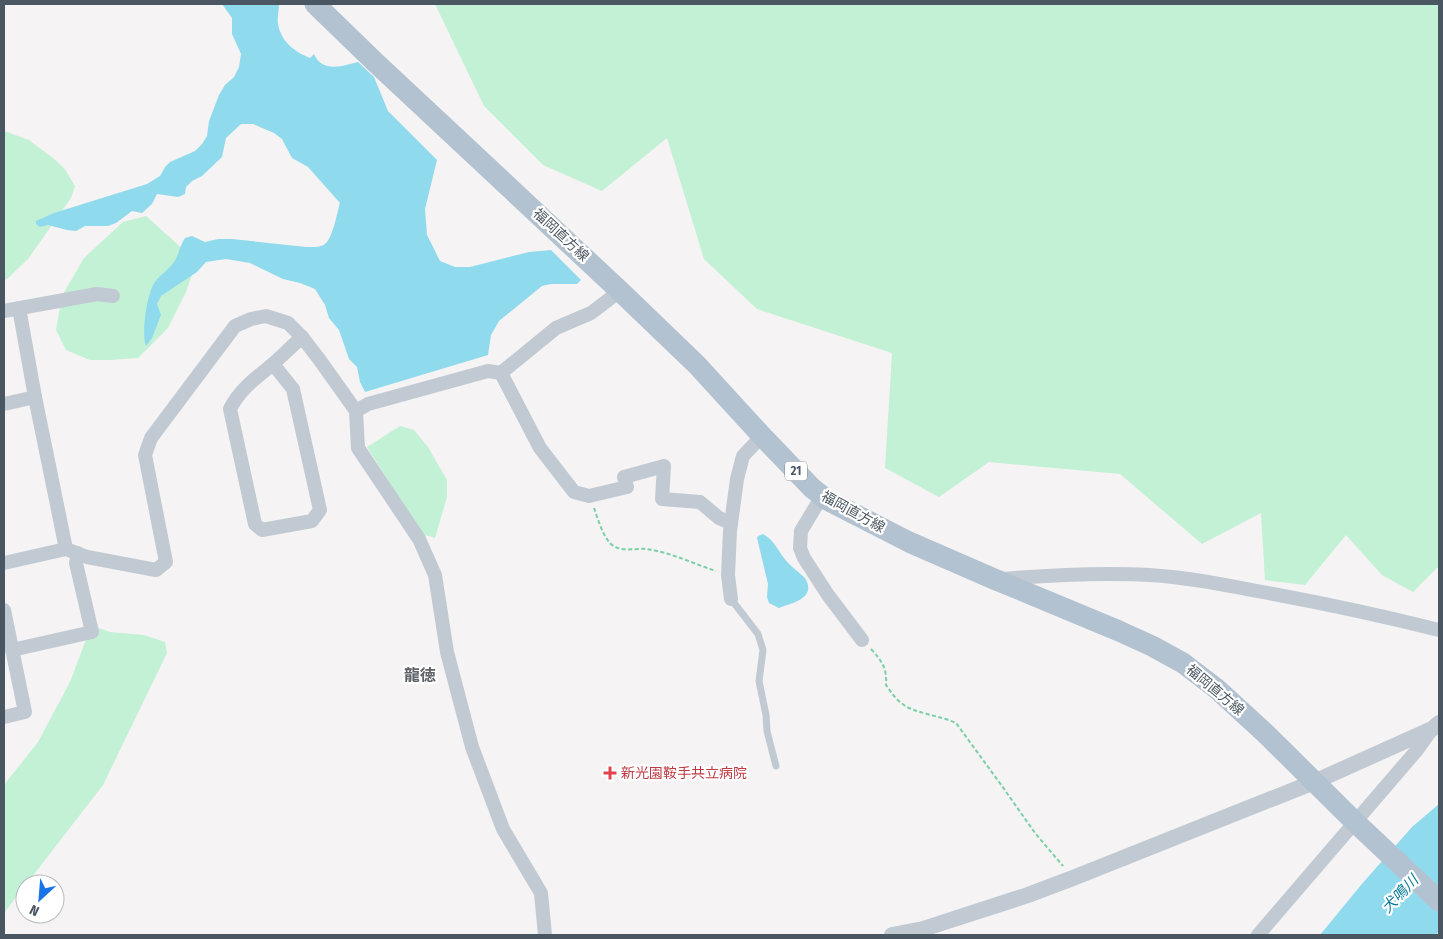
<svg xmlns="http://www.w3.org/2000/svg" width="1443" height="939" font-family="'Fira Sans Condensed','Noto Sans JP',sans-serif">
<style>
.green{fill:#c3f1d5}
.water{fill:#90daee}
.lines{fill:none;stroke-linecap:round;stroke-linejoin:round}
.path{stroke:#7ad0a6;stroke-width:2;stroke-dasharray:4 2.5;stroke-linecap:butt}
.service{stroke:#c1cad2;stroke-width:7}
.minor{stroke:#c1cad2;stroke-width:14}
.tertiary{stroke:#c1cad2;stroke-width:16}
.primary{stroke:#b3c2d1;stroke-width:21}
.health-dot{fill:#e0444e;stroke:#fff;stroke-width:2}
.labels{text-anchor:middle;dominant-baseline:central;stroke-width:4.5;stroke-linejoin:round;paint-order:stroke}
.shield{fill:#fff;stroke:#808990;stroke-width:1}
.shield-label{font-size:12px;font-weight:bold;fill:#4a5661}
.street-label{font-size:14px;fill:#4a5661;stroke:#fff}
.health-label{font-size:14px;fill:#be3a42;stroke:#fff;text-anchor:start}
.water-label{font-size:15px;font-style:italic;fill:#0c7c9b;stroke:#fff}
.quarter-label{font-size:16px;font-weight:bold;fill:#5f6368;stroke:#fff}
</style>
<rect width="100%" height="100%" fill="#f5f3f3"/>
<g class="green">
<polygon points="435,4 1439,4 1439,566 1413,592 1382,575 1346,535 1305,585 1265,580 1261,513 1202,544 1120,474 989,462 939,497 885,468 892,353 757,309 704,259 667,138 602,191 543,165 484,106"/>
<polygon points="4,131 29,140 54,159 64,168 75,186 71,198 28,259 7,279 4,280"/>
<polygon points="146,216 186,252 194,269 186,292 168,328 138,358 110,360 90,360 66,350 56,330 62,296 84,258 123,222"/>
<polygon points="400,426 414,430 428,447 447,480 447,497 435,538 422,534 367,447"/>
<polygon points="96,627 110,632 144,635 165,642 167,653 103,785 4,913 4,785 38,742 70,682 87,637"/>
</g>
<g class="water">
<path d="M222,4H279C279,10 277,18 278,24C281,42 295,52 310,58L314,54C322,73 343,66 358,62L374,77L388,111L437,160L425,209L427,235L440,261L455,267H470L529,252L551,250L581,280L577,284H551L542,286L499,321L491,335L488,355L365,392L360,382L357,367L349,359L339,330L329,318L325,305L315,289L300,283L283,279L250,263L226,259L206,262L197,272L161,296L157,304L161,315L152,338L146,346C141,334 147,292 155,282C161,274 171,268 176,259C179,252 181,244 185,238L192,236L205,242L218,239H232L306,247C312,247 320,248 325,244C333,237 337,213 340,203L308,167L292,158L282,139L274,133L253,124H241L226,138L222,157L202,176L192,181L186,187L185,194L178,197L157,194L152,204L142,213L132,211L116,223L108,226H85L76,231L67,230L48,225L40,227L36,224V221L54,213L147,184L160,176L165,167L170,162L195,151L202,144L207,136L209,121L219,95L225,85L234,77L239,67L241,54L232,34V18Z"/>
<path d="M763,534C774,540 777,549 784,558C790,566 799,572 805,578C817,598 793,603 779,608L769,603L767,597L768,584L757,538L758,536Z"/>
<polygon points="1439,804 1439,931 1436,935 1320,935 1361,885 1412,827"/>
</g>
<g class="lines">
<g class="path">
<path d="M594,508C598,519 602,534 610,543C619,553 635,548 646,549C670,552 694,564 716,571"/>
<path d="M871,649C882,661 887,668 886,685C891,692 896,700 904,705C915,713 941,716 956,723L1002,786L1035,833L1063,866"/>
</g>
<polyline class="service" points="731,599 758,634 763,650 759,681 766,715 767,731 776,766"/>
<g class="minor">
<polyline points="19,308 35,397 66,549"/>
<polyline points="4,311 97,294 113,296"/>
<path d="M273,364L293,389L320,510L312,521L262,530L255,524L230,409C240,389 256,378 273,364C283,355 292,346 302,337"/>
<polyline points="501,373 540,448 574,492 589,496 627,487 624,477 664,466 662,499 700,502 719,518 731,523"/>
<polyline points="4,404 35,397"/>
<polyline points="356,411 368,404 488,371 501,373 556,328 591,313 620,291"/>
<polyline points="822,496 801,531 800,548 804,558 828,595 862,640"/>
<polyline points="4,563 66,549 87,557 156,570 166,562 145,455 151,438 235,326 251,319 266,316 288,323 302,337 319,359 356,411 358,448 419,539 435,575 447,652 472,747 503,829 541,893 545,935"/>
<path d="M1001,579C1050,575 1099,572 1149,575C1185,577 1221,584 1257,591C1318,602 1379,615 1439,630"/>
<polyline points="731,599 728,575 730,531 737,479 743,456 762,436"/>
<polyline points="4,610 25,712 4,717"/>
<polyline points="12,650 92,632 76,563 78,553"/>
<polyline points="1258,935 1417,750 1432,729"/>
</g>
<polyline class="tertiary" points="892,935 923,929 1028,895 1073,878 1314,782 1432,729 1439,723"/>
<polyline class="primary" points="315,4 376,63 620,291 697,365 762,436 812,488 827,500 909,542 994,579 1119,631 1152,646 1183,663 1217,689 1265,733 1356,823 1439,901"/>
</g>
<path class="health-dot" d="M607.5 765.5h5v5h5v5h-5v5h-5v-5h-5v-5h5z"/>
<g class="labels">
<rect class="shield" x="785" y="461.5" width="22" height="19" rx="4"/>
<g class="shield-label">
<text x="796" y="471">21</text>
</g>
<g class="street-label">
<text transform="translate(561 235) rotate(43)">福岡直方線</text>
<text transform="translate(853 512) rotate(29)">福岡直方線</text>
<text transform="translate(1215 690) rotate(40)">福岡直方線</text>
</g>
<g class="health-label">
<text x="621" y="773">新光園鞍手共立病院</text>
</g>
<g class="water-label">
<text transform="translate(1400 894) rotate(-46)">犬鳴川</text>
</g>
<g class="quarter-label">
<text x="420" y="675">龍徳</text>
</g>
</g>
<rect width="1443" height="939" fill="none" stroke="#4a5661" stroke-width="10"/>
<g transform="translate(40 899) rotate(206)"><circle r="24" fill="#ffffff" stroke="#b7bbc0"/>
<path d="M0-4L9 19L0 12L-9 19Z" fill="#1a73e8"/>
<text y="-8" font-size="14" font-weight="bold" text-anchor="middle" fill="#4a5661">N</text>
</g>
</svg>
